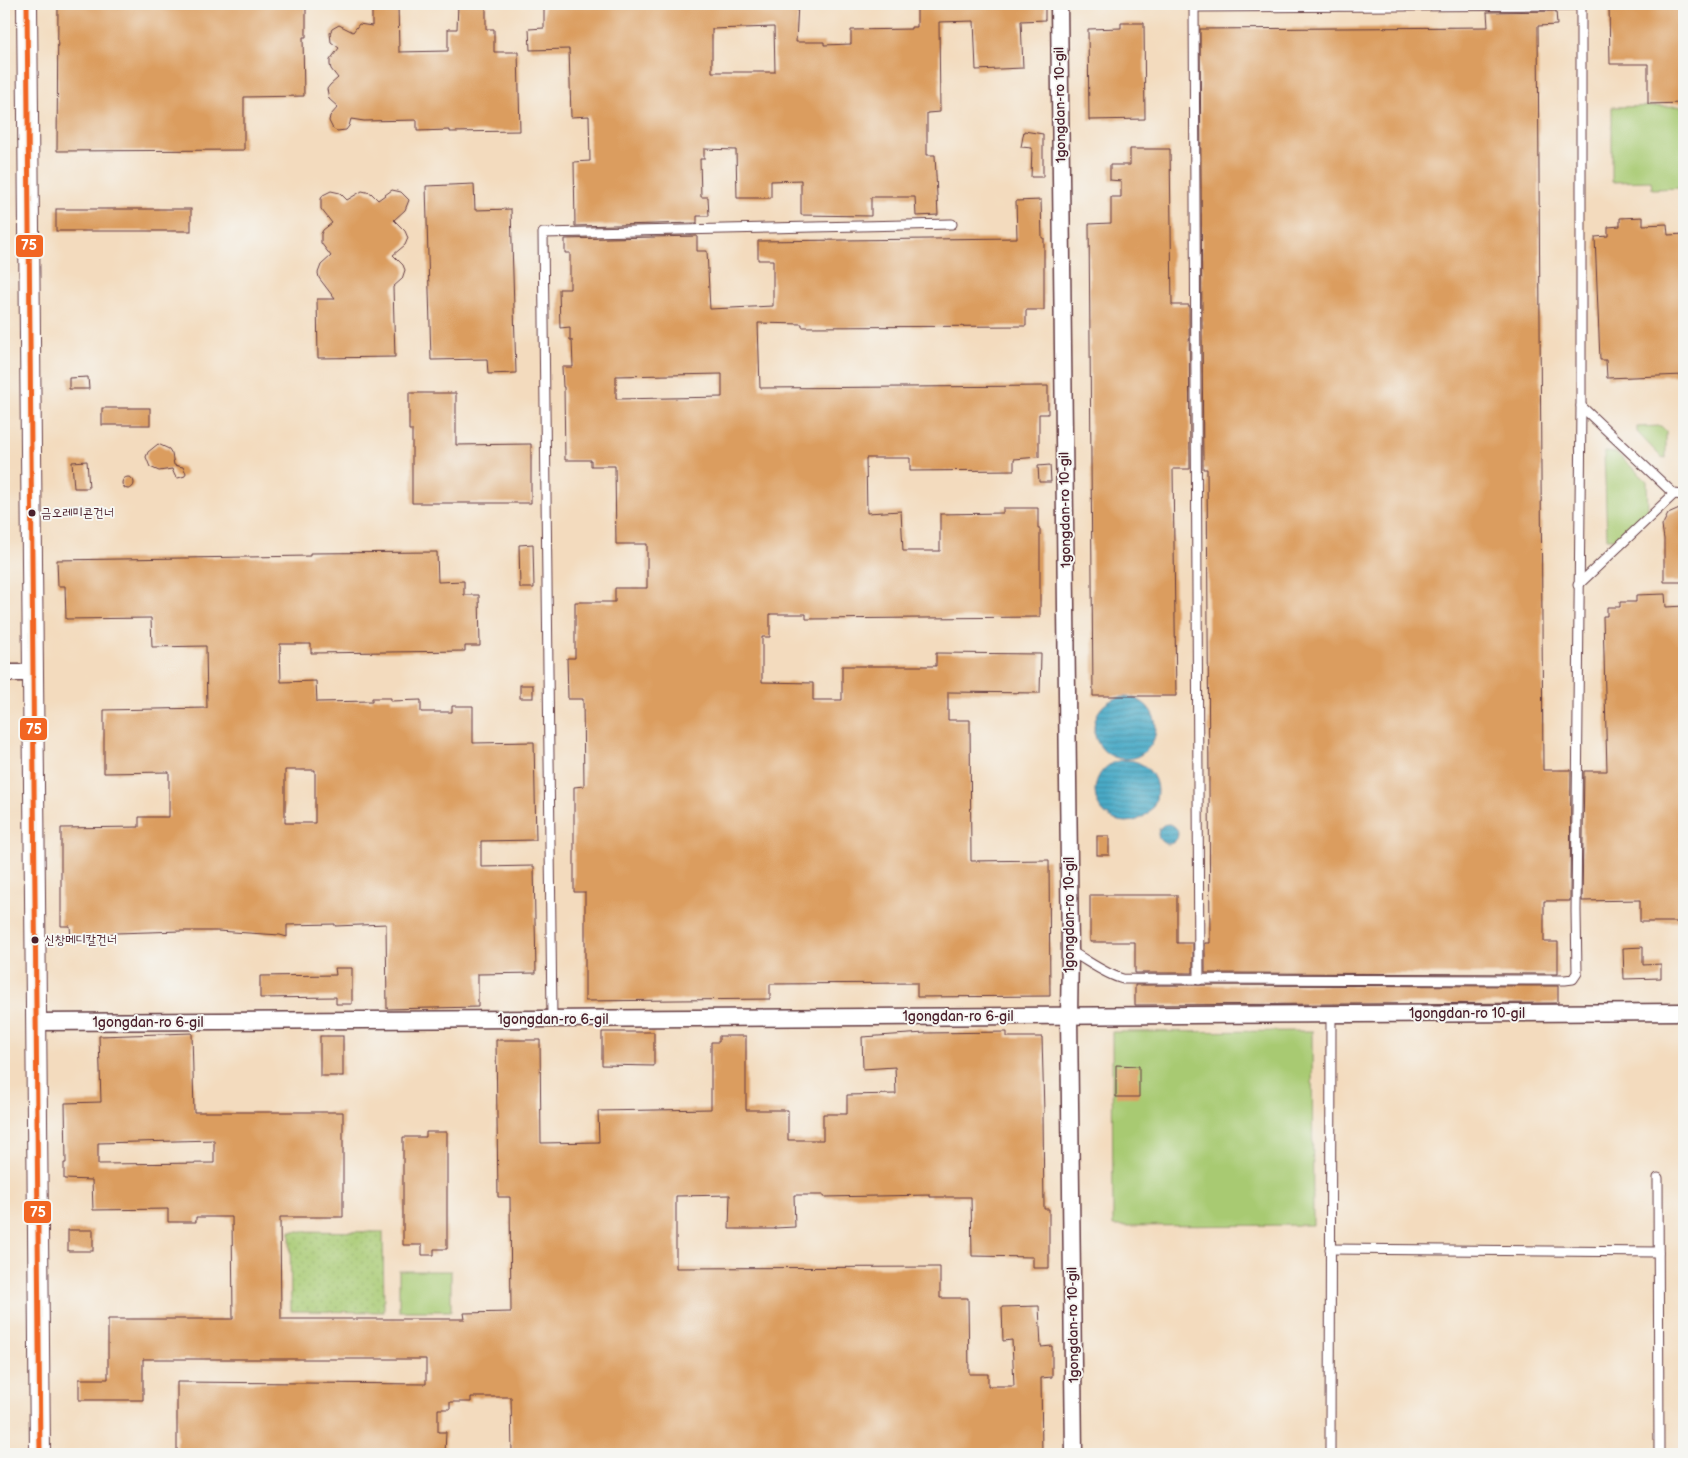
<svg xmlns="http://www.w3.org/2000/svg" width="1688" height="1458" font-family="'Balsamiq Sans','Poor Story',sans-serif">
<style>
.grass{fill:url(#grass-dots);stroke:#79744e}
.garden{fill:#a8ca72;stroke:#79744e}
.water{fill:url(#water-rules);stroke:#496479}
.building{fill:#db9d5e;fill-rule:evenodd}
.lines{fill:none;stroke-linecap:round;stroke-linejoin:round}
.service-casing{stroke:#633b41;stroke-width:11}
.minor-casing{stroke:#633b41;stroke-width:19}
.tertiary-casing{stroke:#633b41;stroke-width:22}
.service{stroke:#fff;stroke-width:9}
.minor{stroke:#fff;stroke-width:16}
.tertiary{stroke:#fff;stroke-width:20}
.bus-1-casing{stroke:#f6f6f2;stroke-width:9}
.bus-1{stroke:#f26522;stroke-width:5}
.bus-dot{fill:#4a1f2b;stroke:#f6f6f2;stroke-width:2}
.labels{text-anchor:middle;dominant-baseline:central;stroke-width:4;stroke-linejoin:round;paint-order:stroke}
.bus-label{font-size:13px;fill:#4a1f2b;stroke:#f6f6f2;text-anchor:start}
.street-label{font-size:14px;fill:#4a1f2b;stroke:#f6f6f2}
.line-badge{stroke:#f6f6f2;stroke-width:2}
.badge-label{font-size:14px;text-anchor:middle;font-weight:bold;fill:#fff}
</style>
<defs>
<pattern id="grass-dots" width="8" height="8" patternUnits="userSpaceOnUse" patternTransform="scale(1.25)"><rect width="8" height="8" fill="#a8ca72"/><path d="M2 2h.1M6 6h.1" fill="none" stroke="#92ad63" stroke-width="1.8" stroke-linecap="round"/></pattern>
<pattern id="water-rules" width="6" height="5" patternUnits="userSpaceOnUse" patternTransform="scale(1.25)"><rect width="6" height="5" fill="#48aac7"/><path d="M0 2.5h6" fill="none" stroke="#3e8aa2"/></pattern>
</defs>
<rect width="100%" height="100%" fill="#f6f6f2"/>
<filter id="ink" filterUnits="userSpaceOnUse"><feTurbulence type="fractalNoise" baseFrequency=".02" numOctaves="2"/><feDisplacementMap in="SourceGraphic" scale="10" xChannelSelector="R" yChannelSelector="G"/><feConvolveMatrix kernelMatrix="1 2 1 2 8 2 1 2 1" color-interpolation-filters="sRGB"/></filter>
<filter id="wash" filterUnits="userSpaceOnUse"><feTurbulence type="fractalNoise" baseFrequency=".0096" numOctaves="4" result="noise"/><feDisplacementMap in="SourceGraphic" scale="20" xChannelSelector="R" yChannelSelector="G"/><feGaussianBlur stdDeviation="1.12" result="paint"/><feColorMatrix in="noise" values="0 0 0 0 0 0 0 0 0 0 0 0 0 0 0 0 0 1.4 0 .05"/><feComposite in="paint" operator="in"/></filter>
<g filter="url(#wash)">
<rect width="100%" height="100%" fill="#f3dbbe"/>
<polygon class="grass" points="290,1231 383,1232 384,1312 291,1311"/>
<g class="garden">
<polygon points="1684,106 1684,188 1652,189 1651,181 1612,182 1612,107"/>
<polygon points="1661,426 1666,431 1666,458 1661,457 1637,432 1637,427"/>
<polygon points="1604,452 1616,453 1647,481 1648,510 1620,539 1607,539"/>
<polygon points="1312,1031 1313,1225 1113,1226 1112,1032"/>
<rect x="399" y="1271" width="52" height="40"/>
</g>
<g class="water">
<circle cx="1125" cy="728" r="31"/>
<circle cx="1126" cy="791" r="31"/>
<circle cx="1168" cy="834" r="10"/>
</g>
<g id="blocks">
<g class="building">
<polygon points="58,4 306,4 306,37 303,37 304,96 244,97 244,150 57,151"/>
<polygon points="372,4 398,4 399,52 448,51 448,29 457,29 458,4 486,4 486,29 494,29 494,52 518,52 520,131 450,132 450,130 417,131 417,120 364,121 351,119 349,126 346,130 337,131 333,129 329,121 330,116 338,107 329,99 327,89 330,85 338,78 331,69 330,65 330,60 339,48 331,42 330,33 332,29 339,25 353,32 359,24 372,26"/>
<path d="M544,4H798L796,42H824V45L851,44V30L911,29V27H917V4H1045V20L1021,21L1023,68L976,70L974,21L939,22L940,112L927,113V155H935L938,215L916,216L915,197H871V216L801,215V180L771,181V198H737L736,150L704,149V159H700L701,197H708L709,216H697V223L575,226L574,162L590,161L589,116L571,117L569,49L530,50L529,29L544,28ZM774,27L775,72H712V29Z"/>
<polygon points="1609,4 1684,4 1684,103 1648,104 1648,64 1610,64"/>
<polygon points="1556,11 1557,25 1538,26 1543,770 1571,770 1570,901 1544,901 1544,942 1558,942 1558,974 1205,973 1205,943 1210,943 1207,469 1203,469 1200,29 1488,27 1487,12"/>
<polygon points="1121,23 1144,23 1145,119 1089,120 1088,29 1121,28"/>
<polygon points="1024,131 1043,134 1043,177 1031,177 1032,148 1021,147"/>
<polygon points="1130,149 1170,149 1172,305 1189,305 1190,469 1173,469 1176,696 1093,696 1089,224 1111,223 1111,197 1121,197 1121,181 1110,180 1110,165 1130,165"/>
<polygon points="474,184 475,210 511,209 516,373 488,374 487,359 431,360 426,186"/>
<polygon points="392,190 401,192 409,200 405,210 394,220 405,231 408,238 405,245 393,255 403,265 405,270 402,279 393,287 395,357 318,358 317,299 335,299 319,278 318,273 321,265 331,256 321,243 321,234 323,230 332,223 321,209 321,199 323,195 331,191 340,193 347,200 362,191 371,193 378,200"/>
<path d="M1041,200L1042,238H1044V310H1026V326L802,327V324L758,323L760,388L1048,386V414H1039V457L1014,459V470L910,471V458H866L867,513L901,511L903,551H940V514L1003,513V508H1038V529H1040V617L806,619V614H770V637H762V682L813,683V700H842V666H936V653L1041,654L1040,693L948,692V720H970L971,861L1049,860L1050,996L917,997V983L770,984V999L585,1001V892H574V787L584,786L583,699H568L567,658H575V602H615V588H647V544H616L615,466H591V460H565L564,387H563L562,367H573L572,340H570V327L560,328L559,289H570V253H565V239L697,236V251H707L710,309L773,306V260H758V241L1017,238L1016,201ZM722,374V397L616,399V376Z"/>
<rect x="56" y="209" width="135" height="22"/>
<polygon points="1643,217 1643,225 1667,224 1668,235 1684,234 1684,375 1607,378 1606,360 1600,360 1595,237 1608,236 1608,227 1620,226 1620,218"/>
<polygon points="88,377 89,389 69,389 69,378"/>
<polygon points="409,393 456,393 456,445 531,444 531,503 412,503 412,430 409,430"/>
<rect x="102" y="408" width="48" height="17"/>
<polygon points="158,444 169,449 172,454 174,465 183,467 186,473 185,476 178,478 175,476 172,469 159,471 150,467 146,457 148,452"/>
<polygon points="87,461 89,488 74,488 72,462"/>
<polygon points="1050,465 1051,482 1039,482 1038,466"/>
<circle cx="128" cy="483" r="6"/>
<polygon points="1684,507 1684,582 1664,582 1664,539 1662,526 1668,514"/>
<polygon points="533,544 534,588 520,588 519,545"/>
<path d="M437,552L438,582L464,581V595H479L480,646H465V651L311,653V644H280L281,682L316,681L317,702L372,701V698H391V701L421,700V712H452V706H473V743L534,742L536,840L481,841V867L534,866L536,973L478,974V1007L387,1009L386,924L335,926V924L287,925V937L280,935L217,931H181L116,933L71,938L70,926H61V828L139,827V817H169V772L104,773V710L207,708L206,646L152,647L151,618L66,619L65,586H58L57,560L310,556V553ZM285,770H315V823H285Z"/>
<polygon points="1665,594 1666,607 1684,606 1684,922 1640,922 1640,900 1582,901 1584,771 1607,771 1603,616 1607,616 1607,607 1620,607 1620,602 1636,602 1636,595"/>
<rect x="520" y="685" width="13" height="13"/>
<rect x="1097" y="836" width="12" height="19"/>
<polygon points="1090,895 1177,895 1177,943 1193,943 1193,973 1135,973 1135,942 1090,942"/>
<polygon points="1643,947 1643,965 1661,964 1661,978 1624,979 1623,948"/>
<polygon points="335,968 352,968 352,1004 336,1004 336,997 260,998 260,976 336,975"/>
<polygon points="1135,985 1558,986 1558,1003 1135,1005"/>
<polygon points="602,1032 654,1032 654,1066 602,1065"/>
<path d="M1007,1032V1037H1042L1044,1113H1043L1044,1209H1049V1268H1033V1257L972,1256L971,1197H930V1195L824,1197V1195H794L795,1227L775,1228V1229H729L730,1195L676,1196V1268L940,1267V1298H968L969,1374H988V1386H1014L1012,1340L1003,1341L1002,1307L1039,1306L1041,1347L1052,1346V1377L1041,1378L1042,1454H512L511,1397H471V1402H450V1409H438V1432H446L445,1454H177V1382L426,1384V1359H143V1400H79V1379H108V1319H233L232,1217H196V1222H168V1209L93,1210L92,1180L64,1179V1163H66L65,1103L101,1102L99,1036L192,1033L194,1112H343V1217H280L281,1319H465L464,1313L511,1312L510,1197H498L496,1040H540L541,1143L599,1142L598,1111L711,1109V1042H719V1036H746V1110H788V1140H823V1114H847V1095L896,1094L895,1067L863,1069L862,1037L925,1033ZM214,1140V1163L98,1164V1143Z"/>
<rect x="320" y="1036" width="23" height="40"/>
<polygon points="1116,1065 1139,1066 1139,1097 1116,1097"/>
<polygon points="426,1132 447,1132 447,1249 434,1249 434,1255 422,1255 422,1245 403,1245 403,1137 426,1137"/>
<rect x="68" y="1230" width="25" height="21"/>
</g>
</g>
</g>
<g filter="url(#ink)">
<use href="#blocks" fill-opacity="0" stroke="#633b41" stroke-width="1"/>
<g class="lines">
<defs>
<g id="service">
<polyline points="1194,4 1199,980"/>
<polyline points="1194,7 1581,5"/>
<polyline points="1581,406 1674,494 1684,495"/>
<polyline points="1578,585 1674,494"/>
<path d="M1070,951C1087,960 1104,974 1123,979L1565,980L1573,979L1577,973L1576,911L1581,406V4"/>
<polyline points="552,1019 543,233 952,224"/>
<polyline points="1658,1178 1659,1454"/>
<polyline points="1330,1249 1658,1252"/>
<polyline points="1330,1454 1331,1014"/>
</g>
<g id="minor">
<polyline points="1059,4 1070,951 1069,1016 1074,1454"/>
<polyline points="4,673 33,673"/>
<polyline points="36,1022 1684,1012"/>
</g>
<polyline id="tertiary" points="27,4 40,1454"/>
</defs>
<use href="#service" class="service-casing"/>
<use href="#minor" class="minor-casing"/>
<use href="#tertiary" class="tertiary-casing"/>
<use href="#service" class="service"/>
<use href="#minor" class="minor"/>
<use href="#tertiary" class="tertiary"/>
<defs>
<polyline id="bus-1" points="27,4 40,1454"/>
</defs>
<use href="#bus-1" class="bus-1-casing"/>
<use href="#bus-1" class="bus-1"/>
</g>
</g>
<g class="bus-dot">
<circle cx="32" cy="513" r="4.5"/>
<circle cx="35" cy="940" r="4.5"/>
</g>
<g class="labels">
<g class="bus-label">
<text x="41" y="513">금오레미콘건너</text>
<text x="44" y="940">신창메디칼건너</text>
</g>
<g class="street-label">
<text transform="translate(1060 105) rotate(-91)">1gongdan-ro 10-gil</text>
<text transform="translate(1065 510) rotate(-91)">1gongdan-ro 10-gil</text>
<text transform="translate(1069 915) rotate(-90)">1gongdan-ro 10-gil</text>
<text x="1467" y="1013">1gongdan-ro 10-gil</text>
<text x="958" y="1016">1gongdan-ro 6-gil</text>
<text x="553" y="1019">1gongdan-ro 6-gil</text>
<text x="148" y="1022">1gongdan-ro 6-gil</text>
<text transform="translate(1073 1325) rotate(-91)">1gongdan-ro 10-gil</text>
</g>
</g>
<g class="line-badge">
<rect x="15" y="234" width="29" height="24" rx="5" fill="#f26522"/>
<rect x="19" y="717" width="29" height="24" rx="5" fill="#f26522"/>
<rect x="23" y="1200" width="29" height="24" rx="5" fill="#f26522"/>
</g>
<g class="badge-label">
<text x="29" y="250">75</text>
<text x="34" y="734">75</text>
<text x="38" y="1217">75</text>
</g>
<rect width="1688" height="1458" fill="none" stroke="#f6f6f2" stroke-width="20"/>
</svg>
